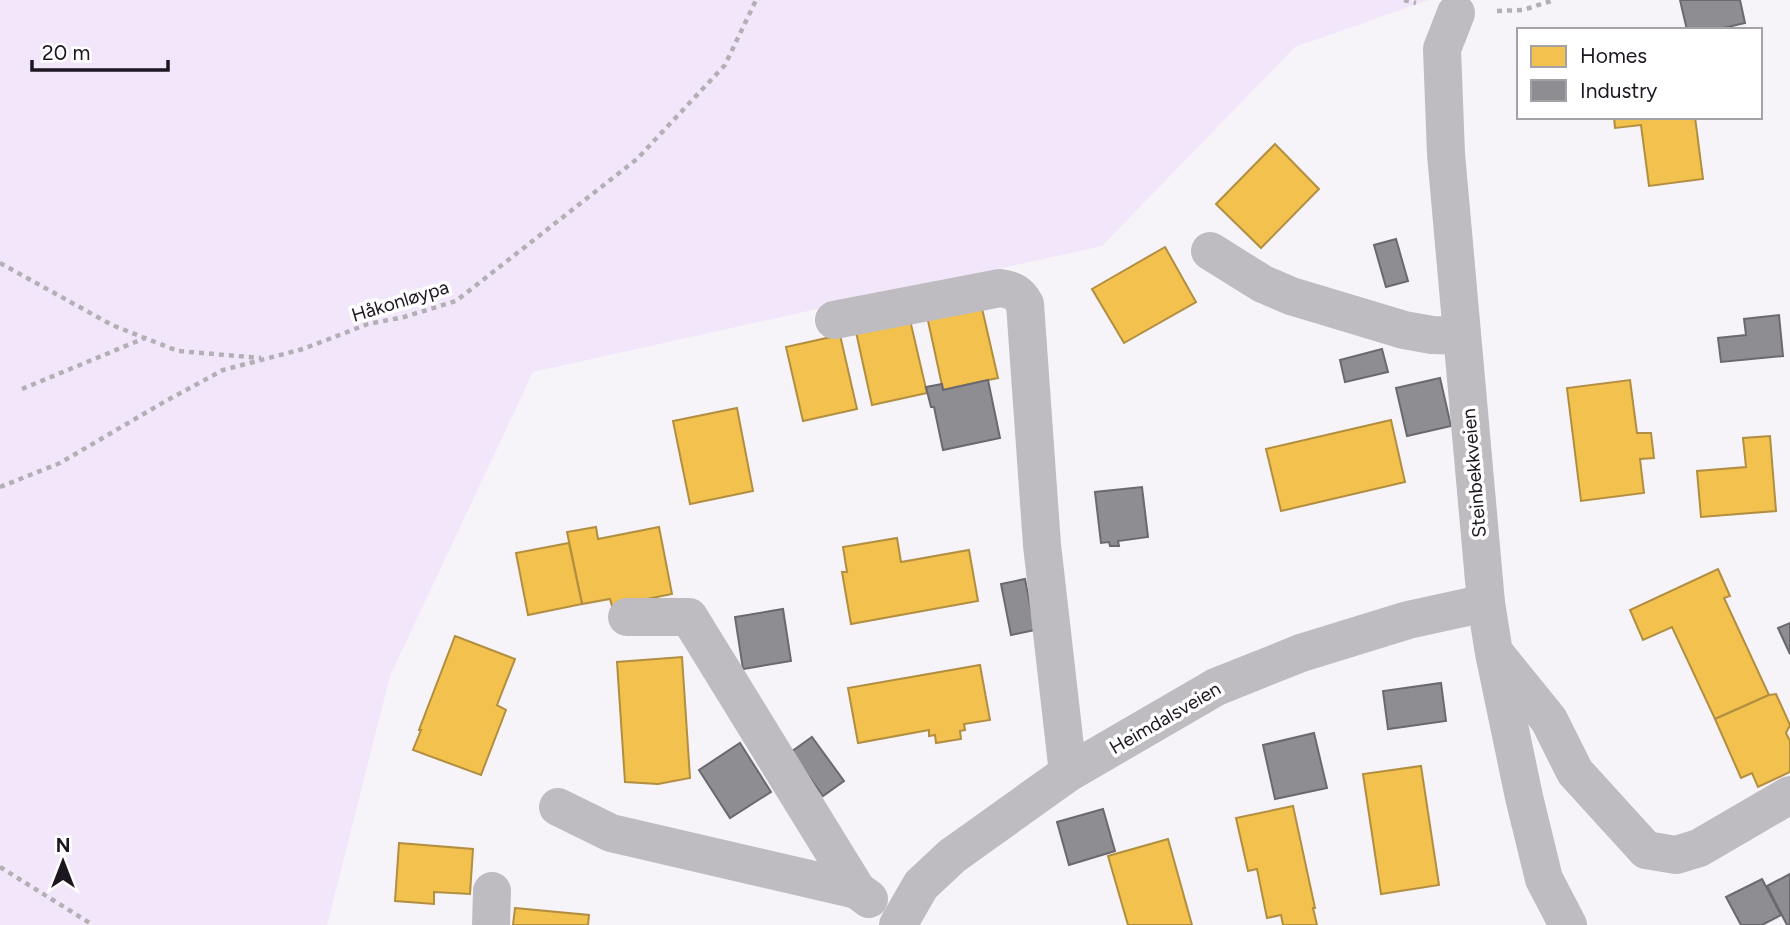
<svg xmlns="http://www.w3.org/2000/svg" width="1790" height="925" font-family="Figtree,sans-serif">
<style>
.green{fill:#f2e7fa}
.homes{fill:#f2c14e;stroke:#b28e40;stroke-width:2}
.industry{fill:#8d8d92;stroke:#6b6970;stroke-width:2}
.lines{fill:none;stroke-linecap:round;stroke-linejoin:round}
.path{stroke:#b2b0b4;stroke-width:4.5;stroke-dasharray:5 5;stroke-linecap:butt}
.minor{stroke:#bebcc0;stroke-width:38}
.labels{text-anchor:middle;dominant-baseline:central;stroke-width:7;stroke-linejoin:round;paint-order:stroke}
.street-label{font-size:19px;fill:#1c1620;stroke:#fff}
</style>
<rect width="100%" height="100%" fill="#f6f3f9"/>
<polygon class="green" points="0,0 1429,0 1295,47 1102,246 533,372 390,676 327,925 0,925"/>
<g class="homes">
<polygon points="1614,117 1695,117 1703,179 1649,186 1641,125 1615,128"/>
<polygon points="1275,144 1319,189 1261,248 1216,204"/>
<polygon points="1165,247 1196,302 1124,343 1092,289"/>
<polygon points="981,304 998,378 943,390 927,316"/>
<polygon points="910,320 927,393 872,405 856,332"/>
<polygon points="840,335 857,409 803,421 786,347"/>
<polygon points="1630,380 1637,433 1651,433 1654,458 1640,459 1644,493 1581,501 1567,388"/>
<polygon points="737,408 753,491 690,504 673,421"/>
<polygon points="1391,420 1405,482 1281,511 1266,449"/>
<polygon points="1770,436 1776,511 1701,517 1697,471 1746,467 1743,438"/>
<polygon points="596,527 598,539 659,527 672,594 612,606 610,599 582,604 567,532"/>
<polygon points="897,538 901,562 969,550 978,601 851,624 842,572 847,572 843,547"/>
<polygon points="569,543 582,604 528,615 516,553"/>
<polygon points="1718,569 1730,596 1724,598 1769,695 1715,719 1672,627 1643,640 1630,610"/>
<polygon points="455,636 515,659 497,705 506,710 481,775 413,750 421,730 419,730"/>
<polygon points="682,657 690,778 658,784 625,782 617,662"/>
<polygon points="980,665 990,720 964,724 965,730 960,731 961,739 936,743 935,735 929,736 929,730 858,743 848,688"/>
<polygon points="1776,694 1790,725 1786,733 1790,741 1790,772 1758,787 1752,773 1741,778 1715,719 1769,695"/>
<polygon points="1421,766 1439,885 1381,894 1363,774"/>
<polygon points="1293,806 1315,908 1313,908 1317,925 1283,925 1281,915 1267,918 1257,869 1248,871 1236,818"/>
<polygon points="1168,839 1192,925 1128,925 1108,856"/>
<polygon points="399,843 473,849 470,894 434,892 434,904 395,901"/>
<polygon points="515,908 589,915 588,925 513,925"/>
</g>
<g class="industry">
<polygon points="1680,0 1740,0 1745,23 1715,30 1687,30"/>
<polygon points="1396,239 1408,281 1386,287 1374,245"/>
<polygon points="1779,315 1783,356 1721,362 1718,338 1746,335 1744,319"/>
<polygon points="1382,349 1388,372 1345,382 1340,360"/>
<polygon points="1440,378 1451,426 1407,436 1396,388"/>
<polygon points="988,380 1000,438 943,450 934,407 931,407 926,387 942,384 943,390"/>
<polygon points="1142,487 1148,537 1118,541 1119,546 1110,546 1109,542 1101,543 1095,492"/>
<polygon points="1025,579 1035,630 1011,635 1001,584"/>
<polygon points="783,609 791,661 743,669 735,617"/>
<polygon points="1790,623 1790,654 1778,628"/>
<polygon points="1441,683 1446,721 1388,729 1383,691"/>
<polygon points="1314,733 1327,788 1275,799 1263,745"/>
<polygon points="812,737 844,781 823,796 791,752"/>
<polygon points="740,743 771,792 730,818 699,770"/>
<polygon points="1103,809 1115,851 1069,865 1057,822"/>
<polygon points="1790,874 1790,925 1787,925 1767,886"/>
<polygon points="1762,879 1781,915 1762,925 1741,925 1726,897"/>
</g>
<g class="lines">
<g class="path">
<polyline points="1404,0 1416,3"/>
<polyline points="1497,11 1523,10 1554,0"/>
<polyline points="0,263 112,325 178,351 261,358"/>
<polyline points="22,389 145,338"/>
<polyline points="0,487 60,463 164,402 223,370 303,349 368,324 404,317 456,301 637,159 725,65 756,0"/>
<polyline points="0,867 93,925"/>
</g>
<g class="minor">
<polyline points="1456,13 1442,49 1446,154 1486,603 1494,653 1524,797 1544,879 1568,925"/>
<polyline points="1210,251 1263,284 1291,296 1404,330 1432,335 1462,336"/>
<path d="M834,320L1000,288C1013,290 1019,293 1025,304L1042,545L1068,773"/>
<polyline points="627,617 689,617 857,890"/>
<polyline points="1498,657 1549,720 1575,772 1646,850 1676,855 1699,848 1790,795"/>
<polyline points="558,807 611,833 857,890 869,899"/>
<polyline points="491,925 492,891"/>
<polyline points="898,925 921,885 952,856 1068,773 1216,687 1301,653 1408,620 1486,603"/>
</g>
</g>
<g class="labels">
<g class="street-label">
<text transform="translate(400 301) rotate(-17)">Håkonløypa</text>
<text transform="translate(1474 473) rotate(-95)">Steinbekkveien</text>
<text transform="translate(1165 718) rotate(-30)">Heimdalsveien</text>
</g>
</g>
<rect x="1517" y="28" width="245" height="91" fill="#ffffff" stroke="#a4a2a6" stroke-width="2"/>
<rect x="1531" y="46" width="35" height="21" fill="#f2c14e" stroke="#a4a2a6" stroke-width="2"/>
<text x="1580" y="63" font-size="21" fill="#1c1620">Homes</text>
<rect x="1531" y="80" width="35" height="21" fill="#8d8d92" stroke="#a4a2a6" stroke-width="2"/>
<text x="1580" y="98" font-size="21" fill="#1c1620">Industry</text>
<g transform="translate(63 862)" stroke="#ffffff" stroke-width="5" paint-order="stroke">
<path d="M0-5L12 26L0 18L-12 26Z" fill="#1c1620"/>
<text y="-10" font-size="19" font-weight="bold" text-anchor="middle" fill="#1c1620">N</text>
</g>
<path d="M32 60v10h136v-10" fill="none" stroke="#1c1620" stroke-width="3.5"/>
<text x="42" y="60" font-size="21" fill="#1c1620" stroke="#ffffff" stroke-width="5" paint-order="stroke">20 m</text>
</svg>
